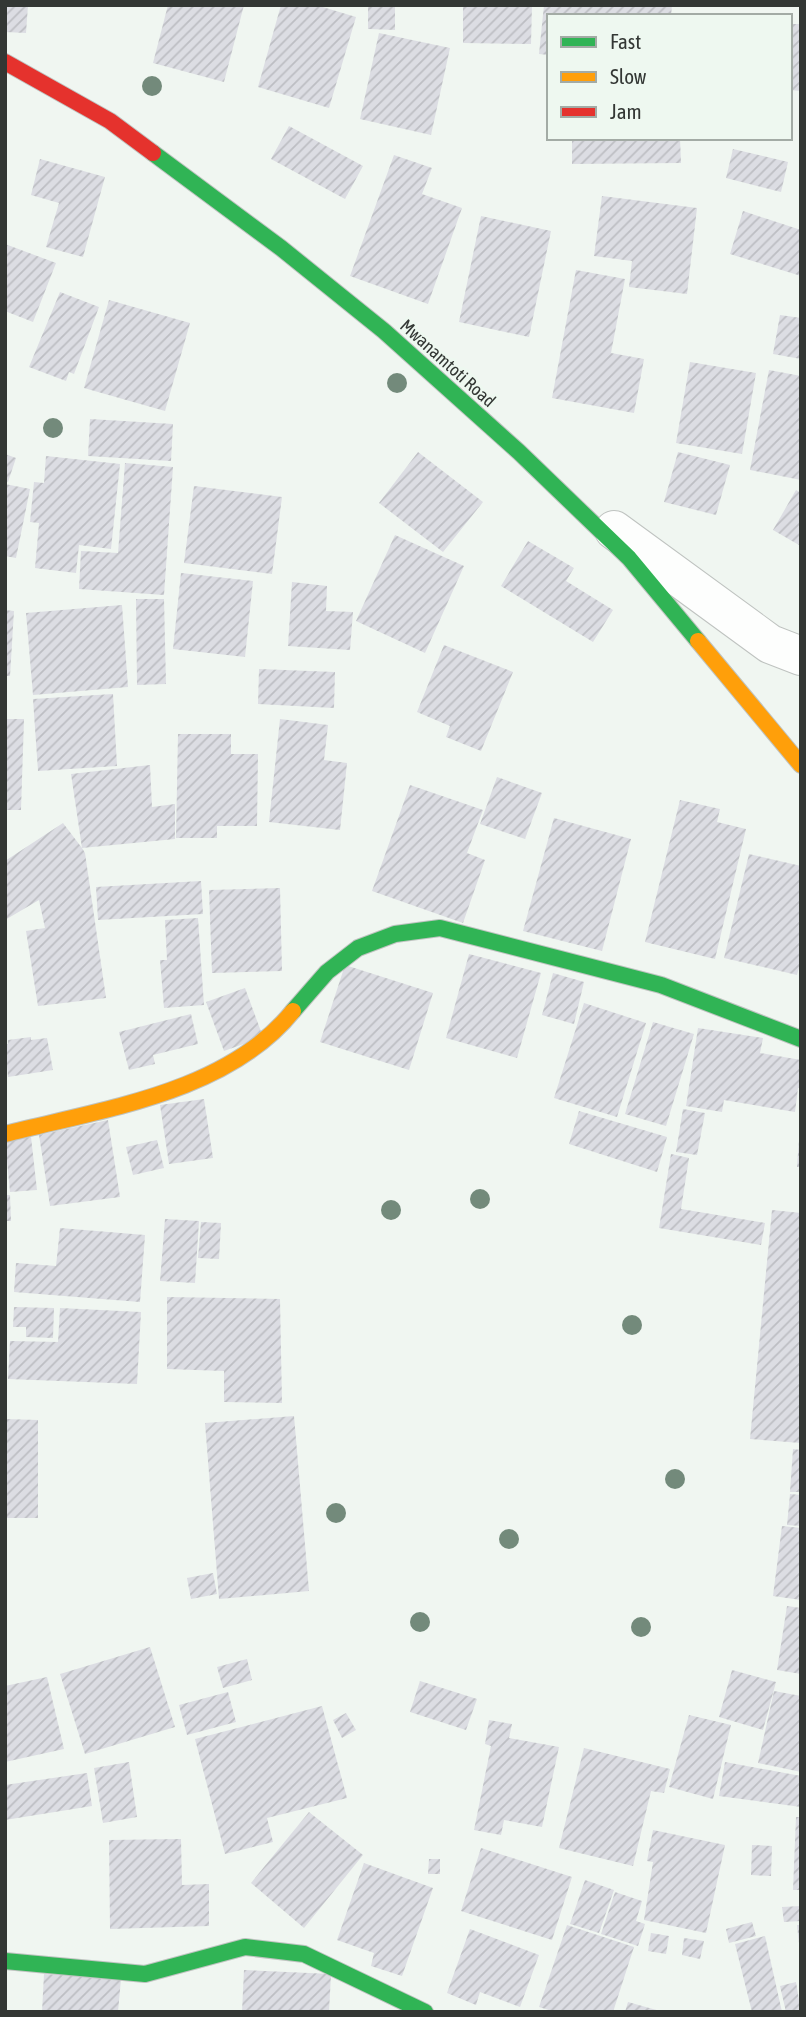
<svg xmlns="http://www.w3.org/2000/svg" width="806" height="2017" font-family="'Asap Condensed',sans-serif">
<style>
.building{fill:url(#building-hatch)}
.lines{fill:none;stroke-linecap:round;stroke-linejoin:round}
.street-casing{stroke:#bfc3c0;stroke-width:40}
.fast-casing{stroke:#bfc3c0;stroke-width:18}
.slow-casing{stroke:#bfc3c0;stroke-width:18}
.jam-casing{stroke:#bfc3c0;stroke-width:18}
.street{stroke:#fdfefd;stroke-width:38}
.fast{stroke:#30b455;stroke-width:16}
.slow{stroke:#ff9f0a;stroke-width:16}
.jam{stroke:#e5322d;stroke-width:16}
.tree{fill:#738a7b}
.labels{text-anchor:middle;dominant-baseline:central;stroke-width:6;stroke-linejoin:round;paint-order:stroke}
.street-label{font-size:18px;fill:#333734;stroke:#eef8f0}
</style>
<defs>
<pattern id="building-hatch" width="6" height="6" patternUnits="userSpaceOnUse" patternTransform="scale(1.75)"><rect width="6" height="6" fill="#dcdde3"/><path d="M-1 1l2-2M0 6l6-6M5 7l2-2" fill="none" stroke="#bdbec3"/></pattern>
</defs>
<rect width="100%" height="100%" fill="#f0f6f1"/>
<g class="building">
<polygon points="5,5 28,5 26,33 5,32"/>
<polygon points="168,5 244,5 224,82 153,63"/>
<polygon points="281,5 316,5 356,17 329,108 258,87"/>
<polygon points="368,5 395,5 395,30 368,29"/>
<polygon points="463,5 532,5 531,44 463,43"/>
<polygon points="544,5 672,5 671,16 549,16 549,55 539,54"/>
<polygon points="790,24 801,24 801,91 790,90"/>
<polygon points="379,33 450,48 431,135 360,119"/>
<polygon points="289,126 363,166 345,199 271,159"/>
<polygon points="572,138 680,138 681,163 572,164"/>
<polygon points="733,149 788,162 781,192 726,178"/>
<polygon points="394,155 432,168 422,194 462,208 428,304 350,276"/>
<polygon points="40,159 105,177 83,257 46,247 59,203 31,195"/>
<polygon points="602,196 697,208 687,294 629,287 632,261 594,256"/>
<polygon points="743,211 801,230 801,276 730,254"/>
<polygon points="481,216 551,231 529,337 459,322"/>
<polygon points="5,244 56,263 33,322 5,311"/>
<polygon points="576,270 625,279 611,353 644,359 634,413 552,398"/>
<polygon points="60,292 99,307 74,374 69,372 66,381 29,367"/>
<polygon points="109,300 190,323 165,411 84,388"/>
<polygon points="780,315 801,318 801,359 773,354"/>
<polygon points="690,362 756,373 742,454 676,443"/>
<polygon points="769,370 801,376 801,480 750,470"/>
<polygon points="90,419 173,424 171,461 88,456"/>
<polygon points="418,452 483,502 443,552 379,503"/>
<polygon points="678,452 730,465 716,515 664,502"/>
<polygon points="5,454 16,458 8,482 5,481"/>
<polygon points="46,456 120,464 111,549 79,545 76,573 35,568 39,523 30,522 34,482 44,483"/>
<polygon points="125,463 173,467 164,595 79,589 81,551 118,553"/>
<polygon points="5,484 30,489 16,558 5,556"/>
<polygon points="194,486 282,497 272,574 184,563"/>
<polygon points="796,490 801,493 799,545 773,530"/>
<polygon points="395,535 464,566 425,653 356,621"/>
<polygon points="528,541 574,568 566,581 613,610 593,642 501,586"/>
<polygon points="181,573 253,581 245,657 173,649"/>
<polygon points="292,582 327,586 326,611 353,612 350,650 288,646"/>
<polygon points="136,599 164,599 166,684 137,685"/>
<polygon points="122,605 128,687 33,695 26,613"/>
<polygon points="5,610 14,611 10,676 5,676"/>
<polygon points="444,645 513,672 481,751 446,737 450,726 417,712"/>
<polygon points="259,669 335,672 334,708 258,704"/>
<polygon points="113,694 117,766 38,771 33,699"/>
<polygon points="5,719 24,719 21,810 5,810"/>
<polygon points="280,719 328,725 324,760 347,763 340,830 269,822"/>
<polygon points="178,734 231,734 231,754 258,754 257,826 217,826 217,838 176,838"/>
<polygon points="150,765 152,807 175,804 175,839 82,848 85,853 106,998 38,1006 26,931 45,928 39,900 5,920 5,861 63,823 82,848 71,774"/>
<polygon points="497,777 542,793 525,839 480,824"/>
<polygon points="410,785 483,810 467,853 485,860 463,923 372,891"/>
<polygon points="680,800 720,809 717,822 746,829 715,959 645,942"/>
<polygon points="554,818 631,839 602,951 523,931"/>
<polygon points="749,854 801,866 801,960 797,975 724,958"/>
<polygon points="201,881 203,914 98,920 96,887"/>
<polygon points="280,888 282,971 212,973 209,890"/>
<polygon points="198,918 204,1005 164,1008 160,960 167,960 165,920"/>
<polygon points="469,954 541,973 517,1058 446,1038"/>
<polygon points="345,965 433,993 409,1070 320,1042"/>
<polygon points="553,973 584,982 574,1024 542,1015"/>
<polygon points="245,988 263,1037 224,1051 206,1002"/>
<polygon points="584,1003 646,1023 617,1117 554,1098"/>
<polygon points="191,1014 198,1044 153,1055 155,1064 129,1070 119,1032"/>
<polygon points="653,1022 694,1034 666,1126 625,1114"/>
<polygon points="698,1028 763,1038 760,1053 801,1060 801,1088 798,1088 795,1112 724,1100 722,1112 686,1106"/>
<polygon points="31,1037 31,1040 47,1038 53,1070 8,1077 5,1044 8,1044 8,1040"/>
<polygon points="204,1099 213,1158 169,1164 160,1105"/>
<polygon points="683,1109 705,1113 697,1155 676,1152"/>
<polygon points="579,1111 667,1137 657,1172 569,1144"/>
<polygon points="108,1120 120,1197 50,1206 39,1135"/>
<polygon points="31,1137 37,1190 10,1192 5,1140"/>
<polygon points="157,1140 164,1168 133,1175 126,1147"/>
<polygon points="799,1140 801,1140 801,1167 797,1167"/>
<polygon points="671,1154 689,1158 681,1209 765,1223 761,1245 659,1228"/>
<polygon points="5,1195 10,1195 11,1221 5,1221"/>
<polygon points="772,1210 801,1213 801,1443 750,1439"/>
<polygon points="165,1219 199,1221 195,1283 160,1281"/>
<polygon points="201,1222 221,1223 219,1259 198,1258"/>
<polygon points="60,1228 145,1235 140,1302 14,1292 16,1263 56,1266"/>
<polygon points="167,1297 280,1299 282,1403 224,1402 224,1371 167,1369"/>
<polygon points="14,1307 54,1308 53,1338 26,1337 26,1327 13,1327"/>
<polygon points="60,1308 141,1312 137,1384 8,1379 10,1341 58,1342"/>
<polygon points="294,1416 309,1591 219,1599 205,1423"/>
<polygon points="5,1419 38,1420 38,1518 5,1518"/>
<polygon points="793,1449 801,1450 801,1492 790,1492"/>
<polygon points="790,1494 801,1495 801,1526 787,1525"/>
<polygon points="782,1526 801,1528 801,1600 773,1596"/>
<polygon points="213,1573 217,1594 191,1599 187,1578"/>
<polygon points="787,1606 801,1608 801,1674 777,1670"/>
<polygon points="150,1647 175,1727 85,1754 60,1674"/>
<polygon points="247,1659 252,1680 223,1688 217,1667"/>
<polygon points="732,1670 776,1682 763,1730 719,1717"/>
<polygon points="47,1677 64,1749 5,1762 5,1686"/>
<polygon points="420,1681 477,1699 466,1730 410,1712"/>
<polygon points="774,1691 801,1696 801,1772 758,1763"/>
<polygon points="228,1692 236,1722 187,1735 179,1705"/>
<polygon points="322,1706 347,1798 267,1818 273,1842 225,1854 195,1739"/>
<polygon points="346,1713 356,1730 342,1738 333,1720"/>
<polygon points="689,1715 731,1725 713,1799 669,1787"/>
<polygon points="489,1720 512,1724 509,1738 559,1747 542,1827 504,1820 501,1835 474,1830 491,1746 485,1744"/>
<polygon points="584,1748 670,1769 664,1793 651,1791 633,1866 559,1848"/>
<polygon points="129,1762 137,1817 103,1823 94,1768"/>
<polygon points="725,1762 801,1776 801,1807 719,1796"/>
<polygon points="87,1773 92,1806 5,1820 5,1785"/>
<polygon points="309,1812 363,1855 304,1928 251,1883"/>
<polygon points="796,1817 801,1817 801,1890 793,1890"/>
<polygon points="653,1830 725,1845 706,1933 644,1920 653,1862 647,1861"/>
<polygon points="181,1839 182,1885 209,1884 209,1926 110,1929 109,1840"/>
<polygon points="752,1845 772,1846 771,1876 751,1875"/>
<polygon points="481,1848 572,1877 552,1940 461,1911"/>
<polygon points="429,1859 440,1859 440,1874 428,1874"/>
<polygon points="364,1863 433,1888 402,1976 371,1966 374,1953 337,1940"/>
<polygon points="585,1880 614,1890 599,1933 570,1924"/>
<polygon points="615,1892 642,1901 636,1921 645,1924 638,1946 601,1934"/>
<polygon points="801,1906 801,1921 784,1922 782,1907"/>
<polygon points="752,1922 756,1936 729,1943 726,1929"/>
<polygon points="567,1925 634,1947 613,2012 555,2012 539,2007"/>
<polygon points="797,1925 801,1925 801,1943 799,1943"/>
<polygon points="470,1929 539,1955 520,2007 480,1992 476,2005 447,1993"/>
<polygon points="651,1933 669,1936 666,1954 648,1951"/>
<polygon points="765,1936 782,2012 752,2012 735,1944"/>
<polygon points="684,1938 704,1941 700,1959 682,1955"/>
<polygon points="244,1970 331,1974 329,2012 242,2012"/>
<polygon points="44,1974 121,1979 118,2012 42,2012"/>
<polygon points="796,1982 801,2012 786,2012 780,1986"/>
<polygon points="628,2002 660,2011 660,2012 625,2012"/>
</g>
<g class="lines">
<defs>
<polyline id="street" points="614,530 770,644 801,656"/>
<g id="fast">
<polyline points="153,153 281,248 384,331 519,452 629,558 698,641"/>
<polyline points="293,1011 327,972 358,948 395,934 440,928 661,985 801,1039"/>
<polyline points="5,1961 145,1974 245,1947 304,1954 425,2012"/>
</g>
<g id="slow">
<polyline points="698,641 801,765"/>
<path d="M5,1134C102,1109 227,1093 293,1011"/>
</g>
<polyline id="jam" points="5,62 110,121 153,153"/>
</defs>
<use href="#street" class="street-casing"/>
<use href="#fast" class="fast-casing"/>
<use href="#slow" class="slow-casing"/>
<use href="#jam" class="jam-casing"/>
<use href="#street" class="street"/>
<use href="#fast" class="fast"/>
<use href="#slow" class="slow"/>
<use href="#jam" class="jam"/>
</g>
<g class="tree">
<circle cx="152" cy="86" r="10"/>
<circle cx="397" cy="383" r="10"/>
<circle cx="53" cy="428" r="10"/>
<circle cx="480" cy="1199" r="10"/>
<circle cx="391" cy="1210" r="10"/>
<circle cx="632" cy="1325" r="10"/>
<circle cx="675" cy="1479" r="10"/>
<circle cx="336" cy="1513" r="10"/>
<circle cx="509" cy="1539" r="10"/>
<circle cx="420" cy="1622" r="10"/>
<circle cx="641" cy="1627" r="10"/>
</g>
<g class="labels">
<g class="street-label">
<text transform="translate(448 363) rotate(42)">Mwanamtoti Road</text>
</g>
</g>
<rect width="806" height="2017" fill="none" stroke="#333734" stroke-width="14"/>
<rect x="547" y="14" width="245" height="126" fill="#eef8f0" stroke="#a3aba5" stroke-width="2"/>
<rect x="561" y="37" width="35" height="10" fill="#30b455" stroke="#a3aba5" stroke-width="2"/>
<text x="610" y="49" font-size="21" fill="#333734">Fast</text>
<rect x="561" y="72" width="35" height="10" fill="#ff9f0a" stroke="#a3aba5" stroke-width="2"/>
<text x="610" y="84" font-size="21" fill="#333734">Slow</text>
<rect x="561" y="107" width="35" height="10" fill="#e5322d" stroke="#a3aba5" stroke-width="2"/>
<text x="610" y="119" font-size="21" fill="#333734">Jam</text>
</svg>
